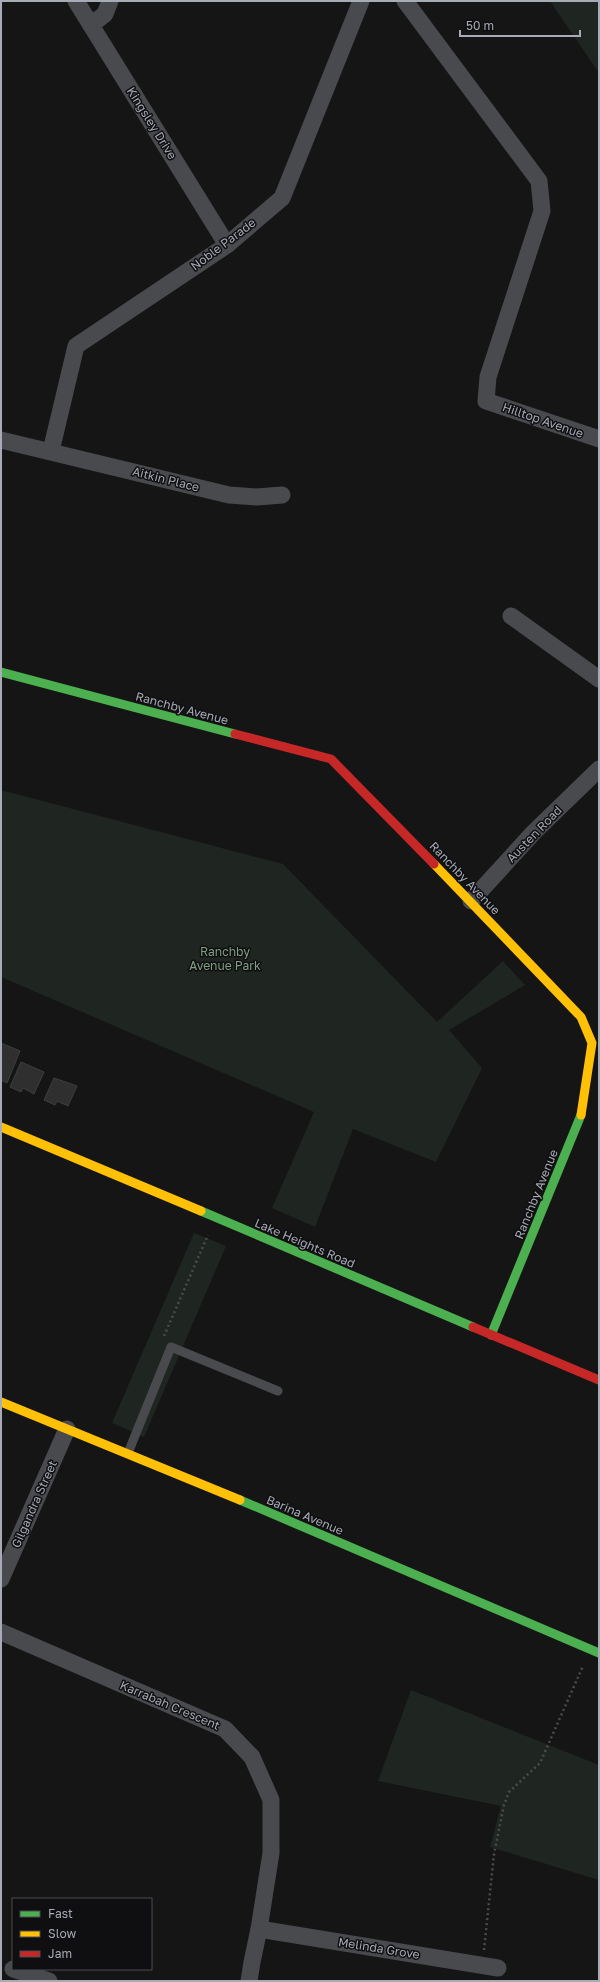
<svg xmlns="http://www.w3.org/2000/svg" width="600" height="1982" font-family="'Golos Text',sans-serif">
<style>
.green{fill:#1f2520}
.building{fill:#2f2f30;stroke:#3d3e41}
.lines{fill:none;stroke-linecap:round;stroke-linejoin:round}
.path{stroke:#4b4c4f;stroke-width:2.5;stroke-dasharray:2 3;stroke-linecap:butt}
.lane{stroke:#494a4e;stroke-width:9}
.street{stroke:#494a4e;stroke-width:17}
.fast{stroke:#4caf50;stroke-width:9}
.slow{stroke:#ffc107;stroke-width:9}
.jam{stroke:#c62828;stroke-width:9}
.labels{text-anchor:middle;dominant-baseline:central;stroke-width:3;stroke-linejoin:round;paint-order:stroke}
.street-label{font-size:12px;fill:#a7abb5;stroke:#0f0f11}
.park-label{font-size:12px;fill:#809e82;stroke:#0f0f11}
</style>
<rect width="100%" height="100%" fill="#151515"/>
<g class="green">
<polygon points="550,1 599,1 599,73"/>
<polygon points="1,790 283,864 437,1022 503,961 525,985 449,1030 482,1068 436,1162 353,1129 315,1227 272,1208 314,1112 1,977"/>
<polygon points="194,1233 226,1246 144,1437 112,1423"/>
<polygon points="411,1690 599,1765 599,1880 490,1847 501,1806 378,1781"/>
</g>
<g class="building">
<polygon points="1,1043 20,1051 7,1083 1,1080"/>
<polygon points="21,1062 44,1072 34,1094 23,1088 21,1092 10,1087"/>
<polygon points="54,1078 77,1086 68,1106 57,1101 55,1105 44,1100"/>
</g>
<g class="lines">
<g class="path">
<polyline points="164,1336 208,1235"/>
<polyline points="484,1950 494,1854 504,1805 509,1792 540,1763 583,1666"/>
</g>
<polyline class="lane" points="128,1453 171,1347 278,1391"/>
<g class="street">
<polyline points="76,1 227,245"/>
<polyline points="405,1 539,181 542,211 488,377 486,401 599,439"/>
<polyline points="91,25 105,14 110,1"/>
<polyline points="1,440 229,495 257,497 282,495"/>
<polyline points="51,451 76,346 227,245 282,198 361,1"/>
<polyline points="511,616 599,679"/>
<polyline points="471,901 534,832 599,769"/>
<polyline points="1,1579 67,1429"/>
<polyline points="1,1632 225,1729 252,1757 271,1800 271,1853 259,1929 252,1962 249,1981"/>
<polyline points="259,1929 498,1968"/>
<polyline points="13,1969 49,1981"/>
</g>
<g class="fast">
<polyline points="1,672 235,734"/>
<polyline points="201,1211 473,1327"/>
<polyline points="491,1335 581,1115"/>
<polyline points="240,1500 599,1653"/>
</g>
<g class="slow">
<polyline points="434,864 581,1017 592,1043 581,1115"/>
<polyline points="1,1127 201,1211"/>
<polyline points="1,1402 240,1500"/>
</g>
<g class="jam">
<polyline points="235,734 331,759 434,864"/>
<polyline points="473,1327 599,1380"/>
</g>
</g>
<g class="labels">
<g class="street-label">
<text transform="translate(152 123) rotate(58)">Kingsley Drive</text>
<text transform="translate(223 244) rotate(-37)">Noble Parade</text>
<text transform="translate(543 420) rotate(19)">Hilltop Avenue</text>
<text transform="translate(166 479) rotate(14)">Aitkin Place</text>
<text transform="translate(182 708) rotate(15)">Ranchby Avenue</text>
<text transform="translate(534 834) rotate(-46)">Austen Road</text>
<text transform="translate(465 878) rotate(46)">Ranchby Avenue</text>
<text transform="translate(536 1194) rotate(-68)">Ranchby Avenue</text>
<text transform="translate(305 1243) rotate(23)">Lake Heights Road</text>
<text transform="translate(34 1504) rotate(-66)">Gilgandra Street</text>
<text transform="translate(305 1515) rotate(23)">Barina Avenue</text>
<text transform="translate(170 1705) rotate(23)">Karrabah Crescent</text>
<text transform="translate(379 1948) rotate(9)">Melinda Grove</text>
</g>
<g class="park-label">
<text x="225" y="951">Ranchby<tspan x="225" dy="14">Avenue Park</tspan></text>
</g>
</g>
<rect width="600" height="1982" fill="none" stroke="#a7abb5" stroke-width="4"/>
<rect x="12" y="1898" width="140" height="72" fill="#0f0f11" stroke="#4c4d53"/>
<rect x="20" y="1911" width="20" height="6" fill="#4caf50" stroke="#4c4d53"/>
<text x="48" y="1918" font-size="12" fill="#a7abb5">Fast</text>
<rect x="20" y="1931" width="20" height="6" fill="#ffc107" stroke="#4c4d53"/>
<text x="48" y="1938" font-size="12" fill="#a7abb5">Slow</text>
<rect x="20" y="1951" width="20" height="6" fill="#c62828" stroke="#4c4d53"/>
<text x="48" y="1958" font-size="12" fill="#a7abb5">Jam</text>
<path d="M460 30v6h120v-6" fill="none" stroke="#a7abb5" stroke-width="2"/>
<text x="466" y="30" font-size="12" fill="#a7abb5" stroke="#0f0f11" stroke-width="3" paint-order="stroke">50 m</text>
</svg>
